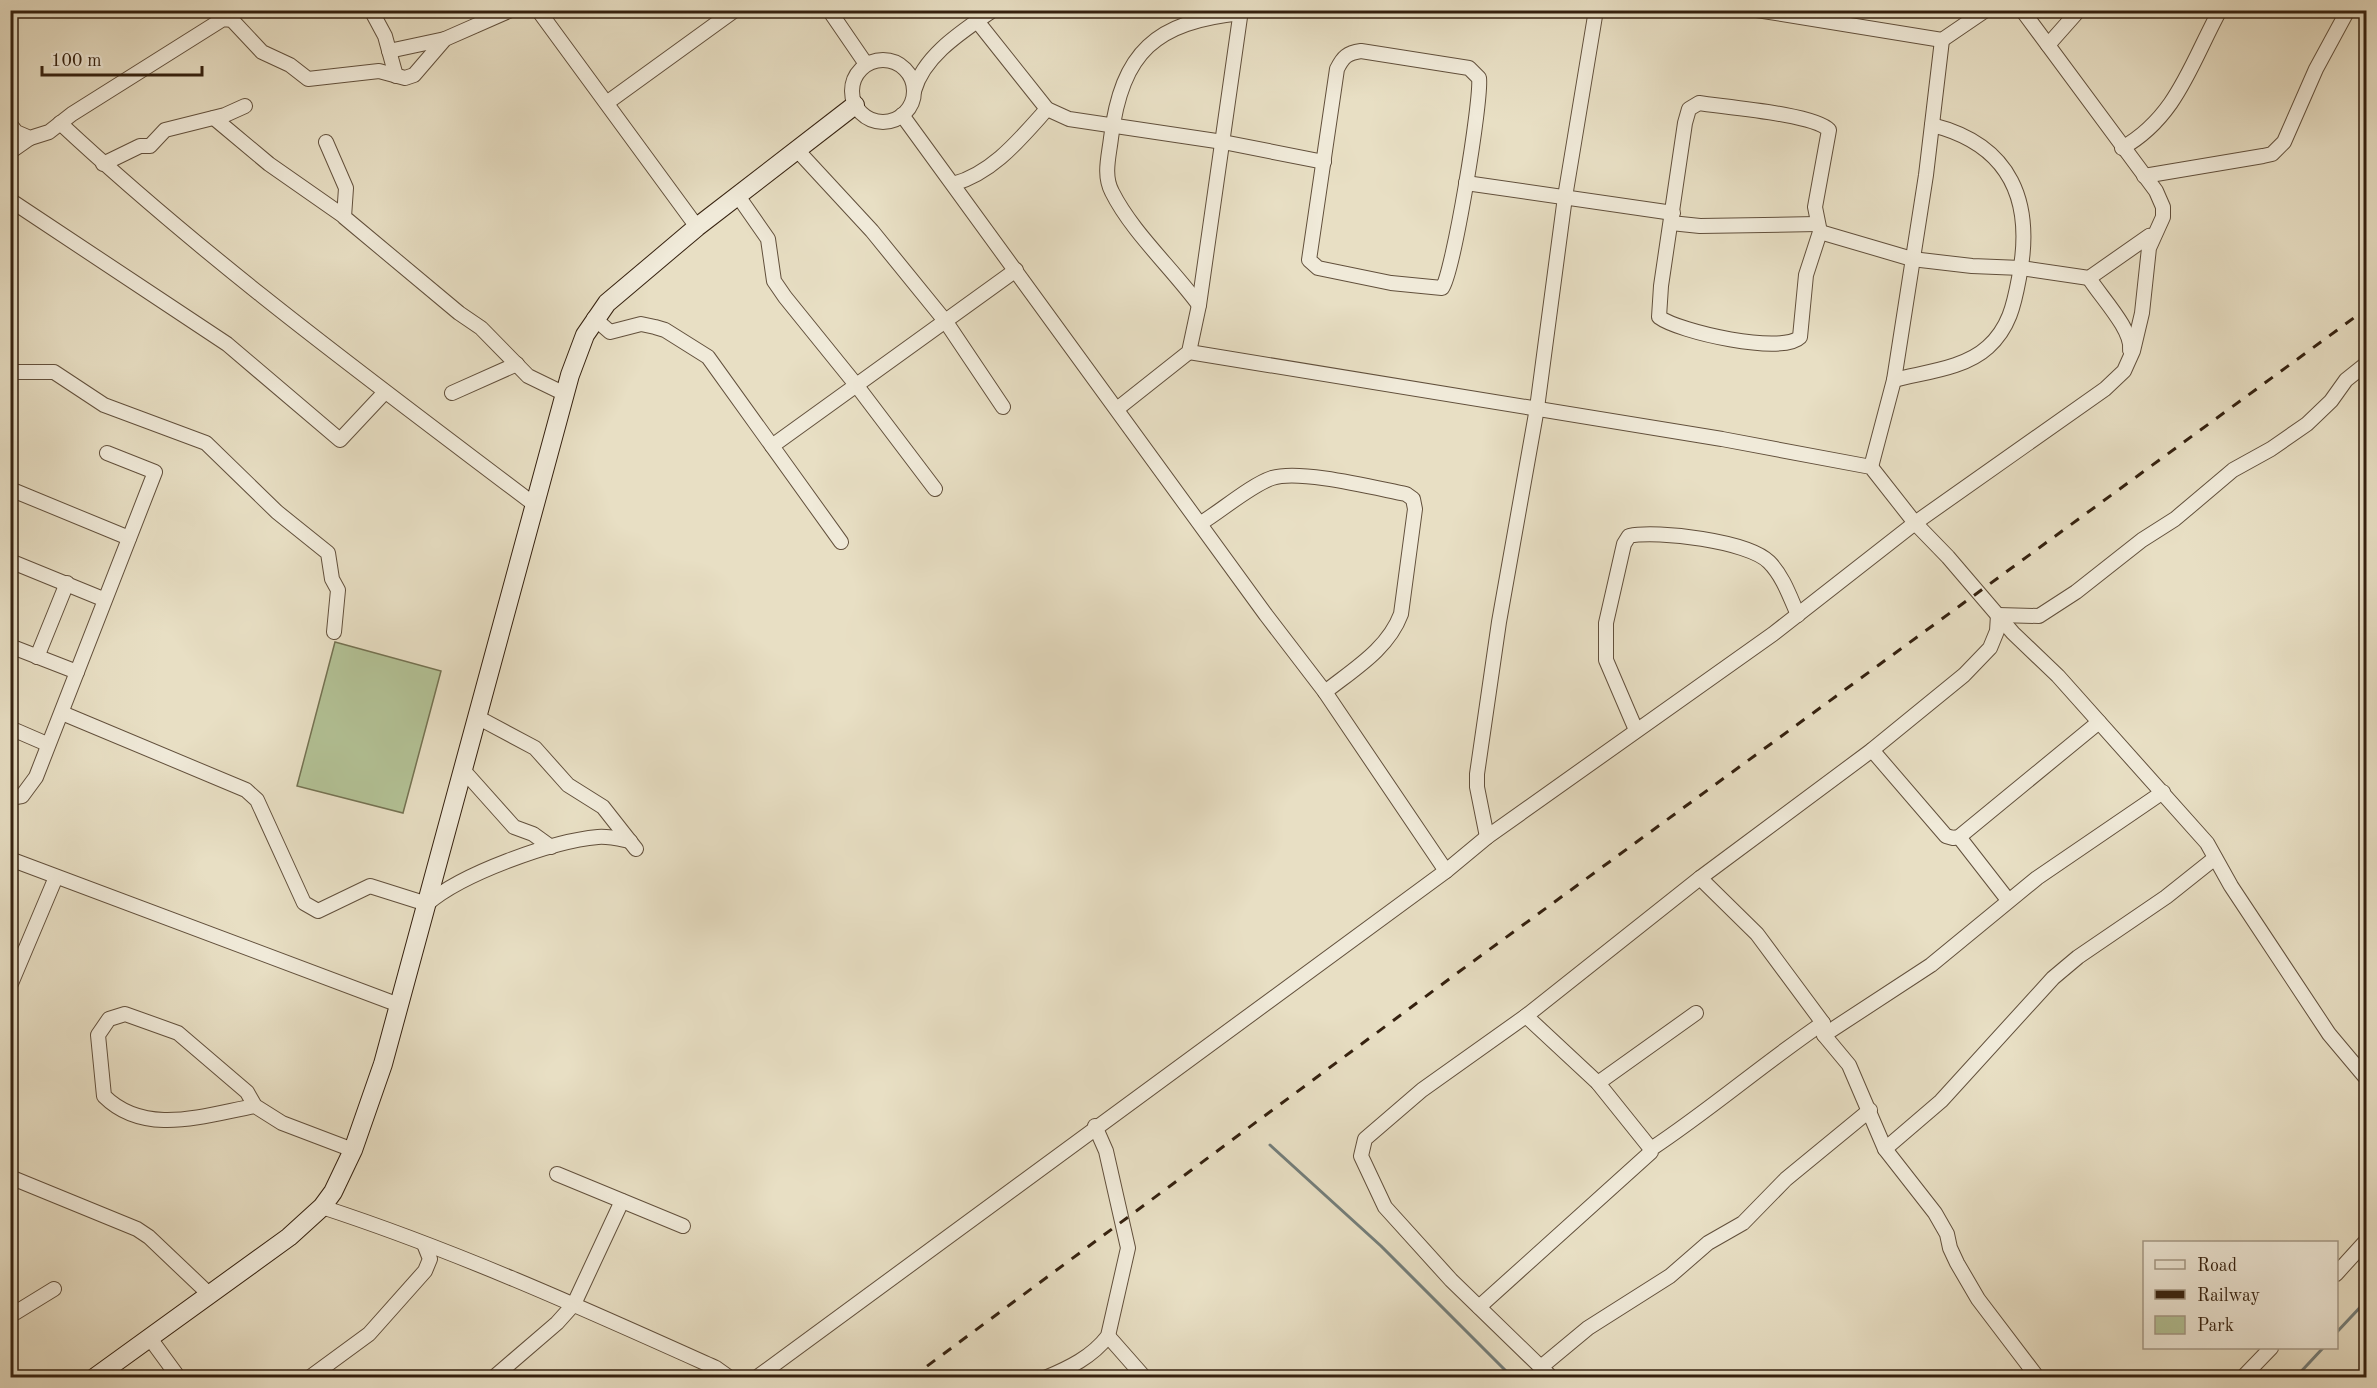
<svg xmlns="http://www.w3.org/2000/svg" width="2377" height="1388" font-family="'Old Standard TT',serif">
<style>
.green{fill:#b3c296;stroke:#747252;stroke-width:1.5}
.lines{fill:none;stroke-linecap:round;stroke-linejoin:round}
.stream{stroke:#737d79;stroke-width:3}
.street-casing{stroke:#62503c;stroke-width:16}
.secondary-casing{stroke:#35210f;stroke-width:20}
.street{stroke:#f0ead9;stroke-width:14}
.secondary{stroke:#f0ead9;stroke-width:18}
.rail{stroke:#35210f;stroke-width:3;stroke-dasharray:10 10;stroke-linecap:butt}
</style>
<rect width="100%" height="100%" fill="#e8dfc4"/>
<filter id="stains"><feTurbulence type="fractalNoise" baseFrequency=".00333" numOctaves="4"/><feColorMatrix values="0 0 0 0 .2 0 0 0 0 .09 0 0 0 0 .02 0 0 0 .5 -.17"/></filter>
<radialGradient id="worn" r=".72"><stop offset=".6" stop-color="#630" stop-opacity="0"/><stop offset="1" stop-color="#630" stop-opacity=".3"/></radialGradient>
<polygon class="green" points="335,642 441,671 403,813 297,786"/>
<g class="lines">
<g class="stream">
<polyline points="1270,1145 1381,1246 1513,1378"/>
<polyline points="2336,1333 2366,1301"/>
<polyline points="2295,1378 2323,1348"/>
</g>
<defs>
<g id="street">
<polyline points="371,10 385,36 396,76"/>
<polyline points="538,10 697,227"/>
<polyline points="829,10 866,64"/>
<polyline points="1757,10 1942,40 1986,10"/>
<polyline points="977,21 1047,109 1069,119 1223,142 1324,162"/>
<polyline points="2048,45 2079,10"/>
<polyline points="389,51 445,39"/>
<path d="M1361,51L1469,68L1479,78C1482,99 1453,275 1442,288L1391,283L1318,268L1309,260L1337,69C1343,57 1347,53 1361,51Z"/>
<circle cx="883" cy="91" r="31"/>
<path d="M914,91C924,55 963,31 993,10"/>
<polyline points="608,102 735,10"/>
<path d="M1699,103C1724,107 1814,114 1829,130L1815,207L1820,232L1806,275L1800,337C1782,355 1679,332 1659,317L1661,286L1685,123L1689,109Z"/>
<polyline points="902,115 1266,615 1325,692 1446,871"/>
<polyline points="214,118 269,164 342,215"/>
<path d="M60,123C209,262 373,382 535,505"/>
<polyline points="10,124 16,132 30,138 49,132 72,114 223,19 232,20 262,52 290,65 308,79 379,71 405,78 414,75 445,39 511,10"/>
<polyline points="326,142 346,188 344,217 459,313 481,328 528,376 565,394"/>
<path d="M2122,148C2177,117 2191,63 2220,10"/>
<polyline points="798,151 872,231 946,322 1003,407"/>
<polyline points="10,152 30,138"/>
<polyline points="103,164 140,146 150,146 165,130 225,115 245,106"/>
<polyline points="2144,176 2263,156 2272,154 2284,142 2316,69 2348,10"/>
<polyline points="1466,183 1673,213"/>
<path d="M953,184C993,173 1020,139 1047,109"/>
<polyline points="738,196 768,239 774,281 785,297 857,386 935,489"/>
<polyline points="10,200 227,344 340,440 385,392"/>
<polyline points="1671,223 1700,226 1817,224"/>
<polyline points="1820,232 1912,259 1972,266 2021,268 2089,278 2149,236 2152,238"/>
<path d="M2089,278C2100,296 2133,330 2130,350"/>
<path d="M1199,305C1172,268 1132,232 1112,192C1103,175 1109,156 1111,138C1122,51 1156,22 1241,13"/>
<polyline points="594,318 610,332 641,324 655,327 665,330 708,357 841,542"/>
<polyline points="1189,352 1722,439 1871,467 1915,523 1948,557 2013,633 2058,676 2207,843 2231,886 2329,1034 2366,1078"/>
<polyline points="10,372 54,372 104,405 206,443 277,512 328,553 332,579 338,590 334,632"/>
<path d="M1894,380C1924,372 1964,369 1988,347C2009,328 2014,305 2019,278C2034,203 2012,145 1932,125"/>
<polyline points="452,393 517,364"/>
<polyline points="1117,409 1189,352 1199,305 1241,10"/>
<polyline points="772,446 1016,270"/>
<polyline points="1871,467 1894,380 1926,175 1942,40"/>
<polyline points="10,489 129,538"/>
<path d="M1201,523C1221,511 1251,485 1272,478C1300,469 1375,488 1406,494L1413,499L1415,509L1401,614C1388,649 1354,669 1325,692"/>
<polyline points="10,561 103,599"/>
<polyline points="10,646 77,672"/>
<polyline points="37,657 67,583"/>
<path d="M62,713L246,790L257,800L304,903L318,911L370,886L427,904C461,874 552,841 598,837C608,836 620,839 630,841"/>
<polyline points="477,717 535,748 568,785 603,807 636,849"/>
<polyline points="10,728 47,744"/>
<path d="M1636,730L1606,660V623L1624,544L1629,536C1658,530 1748,541 1769,562C1783,576 1790,597 1798,615"/>
<polyline points="1872,750 1946,836 1953,838 1959,837 2099,722"/>
<polyline points="464,771 514,827 533,834 551,847"/>
<polyline points="10,798 22,796 36,777 155,472 107,453"/>
<polyline points="1487,837 1477,787 1477,774 1499,622 1537,408 1565,197 1596,10"/>
<polyline points="1959,837 2008,900"/>
<polyline points="10,859 399,1005"/>
<polyline points="1700,878 1757,934 1823,1023 1824,1035 1849,1065 1885,1149 1935,1213 1947,1234 1950,1248 1957,1263 1978,1299 2038,1378"/>
<polyline points="10,986 56,877"/>
<polyline points="1526,1016 1598,1083 1651,1149"/>
<polyline points="1824,1035 1931,965 2037,878 2163,792"/>
<polyline points="1598,1083 1696,1013"/>
<path d="M255,1106C205,1115 145,1137 104,1096L98,1035L109,1019L125,1014L178,1033L247,1092L255,1106L282,1123L353,1150"/>
<polyline points="1885,1149 1941,1101 2053,978 2078,957 2166,897 2215,858"/>
<polyline points="557,1174 683,1226"/>
<polyline points="10,1177 137,1229 149,1237 209,1294"/>
<path d="M322,1207C457,1251 587,1310 716,1368L730,1378"/>
<polyline points="2336,1274 2366,1241"/>
<path d="M1479,1307L1651,1152V1149C1710,1110 1764,1063 1823,1023"/>
<polyline points="10,1316 54,1289"/>
<polyline points="1108,1336 1145,1378"/>
<polyline points="149,1337 179,1378"/>
<polyline points="1541,1367 1588,1328 1670,1276 1708,1243 1743,1223 1786,1179 1870,1110"/>
<polyline points="309,1378 369,1334 425,1271 430,1259 424,1244"/>
<polyline points="493,1378 557,1323 574,1304 622,1201"/>
<polyline points="756,1378 1446,871 1487,837 1773,634 1915,523 2105,389 2124,371 2133,351 2142,313 2149,248 2163,217 2163,207 2156,191 2022,10"/>
<path d="M1045,1378C1069,1368 1092,1357 1108,1336L1128,1248L1106,1151L1095,1126"/>
<polyline points="1552,1378 1451,1280 1385,1207 1361,1156 1365,1139 1422,1090 1526,1016 1700,878 1872,750 1964,675 1990,648 1997,631 1998,615 2039,616 2076,592 2142,540 2175,519 2233,470 2271,449 2307,424 2331,401 2346,380 2366,364"/>
<polyline points="2242,1378 2271,1348"/>
</g>
<polyline id="secondary" points="94,1378 289,1237 322,1207 333,1192 353,1150 383,1064 570,375 585,335 607,303 697,227 855,105"/>
</defs>
<use href="#street" class="street-casing"/>
<use href="#secondary" class="secondary-casing"/>
<use href="#street" class="street"/>
<use href="#secondary" class="secondary"/>
<polyline class="rail" points="911,1378 1460,971 2366,309"/>
</g>
<rect width="2377" height="1388" fill="none" stroke="#e8dfc4" stroke-width="36"/>
<rect x="12" y="12" width="2353" height="1364" fill="none" stroke="#35210f" stroke-width="3"/>
<rect x="18" y="18" width="2341" height="1352" fill="none" stroke="#35210f" stroke-width="1.5"/>
<rect x="2143" y="1241" width="195" height="108" fill="#f0ead9" stroke="#a59a88" stroke-width="1.5"/>
<rect x="2155" y="1260" width="30" height="9" fill="#f0ead9" stroke="#a59a88" stroke-width="1.5"/>
<text x="2197" y="1271" font-size="18" fill="#35210f">Road</text>
<rect x="2155" y="1290" width="30" height="9" fill="#35210f" stroke="#a59a88" stroke-width="1.5"/>
<text x="2197" y="1301" font-size="18" fill="#35210f">Railway</text>
<rect x="2155" y="1316" width="30" height="18" fill="#b3c296" stroke="#a59a88" stroke-width="1.5"/>
<text x="2197" y="1331" font-size="18" fill="#35210f">Park</text>
<path d="M42 66v9h160v-9" fill="none" stroke="#35210f" stroke-width="3"/>
<text x="51" y="66" font-size="18" fill="#35210f" stroke="#f0ead9" stroke-width="4.5" paint-order="stroke">100 m</text>
<rect width="100%" height="100%" filter="url(#stains)"/>
<rect width="100%" height="100%" fill="url(#worn)"/>
</svg>
